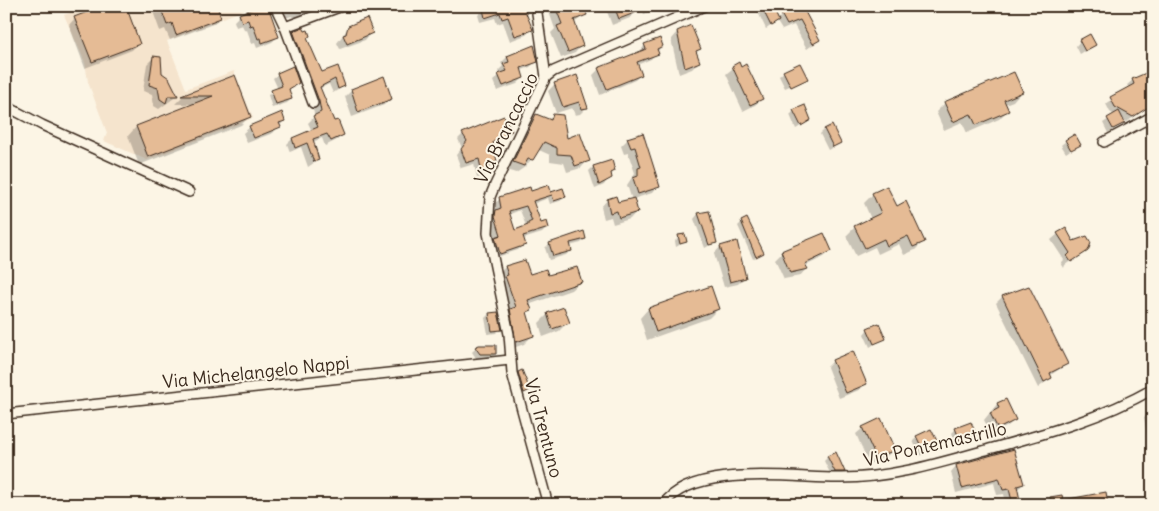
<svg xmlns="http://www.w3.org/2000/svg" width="1159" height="511" font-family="Delius,sans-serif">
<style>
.built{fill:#f5e4cd}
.shadow{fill:#0003;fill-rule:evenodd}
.building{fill:#e5bb95;stroke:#3b2a1e;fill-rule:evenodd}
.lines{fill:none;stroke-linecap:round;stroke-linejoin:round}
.street-casing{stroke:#3b2a1e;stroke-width:12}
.street{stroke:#fcf5e5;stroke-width:9}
.labels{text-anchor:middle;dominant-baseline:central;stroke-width:4;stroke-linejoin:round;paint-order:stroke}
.street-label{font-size:18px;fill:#3b2a1e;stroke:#fcf5e5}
</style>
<rect width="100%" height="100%" fill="#fcf5e5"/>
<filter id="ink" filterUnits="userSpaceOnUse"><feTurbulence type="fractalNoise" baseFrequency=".02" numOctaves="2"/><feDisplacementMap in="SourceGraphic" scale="10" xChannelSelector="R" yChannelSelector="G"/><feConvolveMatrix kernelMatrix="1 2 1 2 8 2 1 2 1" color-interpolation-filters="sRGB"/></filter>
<g filter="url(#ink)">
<polygon class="built" points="87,6 253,6 167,41 186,89 234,71 253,118 147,160 104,141 107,133 88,82 85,62 64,15"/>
<g class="shadow">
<polygon points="151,6 224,6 216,9 220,18 213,24 170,40 165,29 160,31"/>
<polygon points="276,6 315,6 316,8 309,14 294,20 292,16 280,19"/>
<polygon points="494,6 529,6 524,13 531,30 526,35 510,41 503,22 497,24 495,18 480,22 478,15 484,10"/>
<polygon points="551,6 582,6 586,14 574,23 581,46 575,53 561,58 551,33 555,29 548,9"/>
<polygon points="605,6 635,6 637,11 630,18 612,25"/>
<polygon points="641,6 662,6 644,14"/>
<polygon points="755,6 771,6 777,20 784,14 780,6 801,6 819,40 807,49 794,25 782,30 777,22 766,29"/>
<polygon points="240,15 277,37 272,42 257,48 255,43 252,44 247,30 245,31 242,25 236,27 234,21"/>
<polygon points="75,18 139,43 132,50 85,68 69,25"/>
<polygon points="349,27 371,33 365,40 340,49 337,43"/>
<polygon points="294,32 309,36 306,39 322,73 337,67 344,86 333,93 329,84 319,89 333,123 343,135 337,140 325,146 322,138 313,142 318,160 308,167 301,147 290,152 287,144 292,139 312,131 308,123 315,116 288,37"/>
<polygon points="677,32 699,48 695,52 699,62 692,69 679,74 671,39"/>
<polygon points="1080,41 1094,45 1080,54 1076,46"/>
<polygon points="645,45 662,46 651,59 637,65 641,74 635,80 600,95 593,75 599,69 639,53"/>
<polygon points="507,57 536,61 530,67 520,71 523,78 517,84 497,91 493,81 500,75 498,71 503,66 501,63"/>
<polygon points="153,58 177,96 159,109 154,106 152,94 143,91 147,64"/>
<polygon points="738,64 762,99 755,105 743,111 726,74"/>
<polygon points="784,72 806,79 785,88 779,76"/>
<polygon points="278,74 298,83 288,90 291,99 287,103 272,108 268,95 278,89 273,78"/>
<polygon points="234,76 250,116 241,125 139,165 128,136 136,127 195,104 175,104 182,97"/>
<polygon points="1133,80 1147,107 1127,122 1121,118 1124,123 1108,133 1103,123 1115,115 1110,112 1106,104 1129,88 1127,85"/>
<polygon points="555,84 587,107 580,114 575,115 572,108 556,113 548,91"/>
<polygon points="352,90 390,99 384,105 352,117 345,97"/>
<polygon points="1021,92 1013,101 1005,104 1008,110 999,119 967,133 962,122 944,130 936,112 945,103"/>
<polygon points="794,111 810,120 796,129 790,115"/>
<polygon points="536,115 548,120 554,115 566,140 588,160 581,168 567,172 564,163 550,161 550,155 539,150 525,167 516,173 506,170 528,123"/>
<polygon points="284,121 273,133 247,143 243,133 250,127"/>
<polygon points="824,130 840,143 828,150 820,134"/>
<polygon points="510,131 492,143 496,162 488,168 488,171 483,177 477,178 474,164 461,168 456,155 462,148 458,139 463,134"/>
<polygon points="642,135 658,186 652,193 633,199 636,212 630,219 613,224 611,217 604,219 601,207 607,200 617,204 632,200 627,185 635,173 628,153 624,154 621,146 628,139"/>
<polygon points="1066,141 1079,144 1066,153 1061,145"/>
<polygon points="593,167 613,171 604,185 595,189 589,171"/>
<path d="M530,193L565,197L560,201L550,204L548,198L533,204L540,225L547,228L542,233L523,239L524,244L518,250L494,258L490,244L495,239L490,222V217L495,212L494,204L500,199ZM520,210L526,226L514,232L508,215Z"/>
<polygon points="873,194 896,207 924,241 915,250 904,255 899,244 878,254 875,247 856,256 846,236 855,227 871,219 864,203"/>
<polygon points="708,212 715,242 705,248 694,219 698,214"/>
<polygon points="742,222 762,253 753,259 738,226"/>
<polygon points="583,233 585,239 581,243 569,246 570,251 566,255 549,260 545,248 549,244"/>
<polygon points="1058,234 1087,250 1065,265 1064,268 1061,263 1064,260 1051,240"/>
<polygon points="679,237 686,241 676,247 675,241"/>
<polygon points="736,243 745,277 738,284 724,287 714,254 720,247"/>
<polygon points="830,251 824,257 805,266 806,269 800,276 784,279 775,259 782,252"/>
<polygon points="505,267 530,276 580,282 571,290 528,305 530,310 526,314 533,335 524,344 508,350 497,276"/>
<polygon points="1029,287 1067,364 1049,376 1051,378 1038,388 996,303 1002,297"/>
<polygon points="648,309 718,309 709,318 647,340 640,318"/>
<polygon points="489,314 500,329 496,333 488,334 485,318"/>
<polygon points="548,314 568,322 559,331 543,337 539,323"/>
<polygon points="868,329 884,338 870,347 864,334"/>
<polygon points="476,348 495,354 491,358 476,358 472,352"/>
<polygon points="833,361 866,384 859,390 839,398 827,367"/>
<polygon points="519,373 529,390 520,396 515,377"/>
<polygon points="1005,400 1015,419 1008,426 991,434 984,420 997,404"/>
<polygon points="1153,411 1153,434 1147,435 1144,417"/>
<polygon points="863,428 893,450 887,456 869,464 856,434"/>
<polygon points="956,429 975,437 971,441 957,446 952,433"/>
<polygon points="917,437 937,445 920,456 913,441"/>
<polygon points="828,457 843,471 839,475 831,475 824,461"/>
<polygon points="956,466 1023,484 1017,490 1020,505 1006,505 1004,494 997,495 994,483 956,493 951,472"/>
<polygon points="1153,485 1153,501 1150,488"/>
<polygon points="1051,498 1062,501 1107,505 1044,505"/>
</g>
<g class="building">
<polygon points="103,6 126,6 140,44 92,62 74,17"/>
<polygon points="160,6 217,6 221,18 176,35 172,23 167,25"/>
<polygon points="259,6 268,6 279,37 262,43 261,38 258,39 253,25 250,26 248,20 242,22 239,14"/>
<polygon points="491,6 523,6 533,30 515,36 508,17 502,19 500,13 485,18 483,9"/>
<polygon points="555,6 584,6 587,15 574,20 583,46 568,52 557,26 562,24"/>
<polygon points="614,6 650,6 650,7 619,19"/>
<polygon points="761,6 772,6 779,21 771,26"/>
<polygon points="792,6 802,6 820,40 813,44 800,20 787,25 781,14"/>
<polygon points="367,18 373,33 347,44 343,35 346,34 348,26"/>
<polygon points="691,25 701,49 696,51 700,62 685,68 677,31"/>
<polygon points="303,27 305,31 308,30 310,36 307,38 322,72 338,66 345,86 338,89 335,79 320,87 334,121 338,120 344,135 331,141 327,134 313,139 319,160 314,162 307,143 295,148 292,138 318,127 313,116 321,112 319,101 293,31"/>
<polygon points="1090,34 1096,45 1085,51 1079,40"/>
<polygon points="660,38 663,46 657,49 659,54 637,62 642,75 607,89 598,68 646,49 644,44"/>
<polygon points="534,45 538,62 521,68 524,78 503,86 498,74 507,71 503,64 509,62 507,56"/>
<polygon points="153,56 161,57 162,73 169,78 178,96 168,96 166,103 160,99 158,88 149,85"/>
<polygon points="739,62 741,67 746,64 763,99 750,105 732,66"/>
<polygon points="800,63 808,79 791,87 783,71"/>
<polygon points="293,66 299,83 289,89 292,99 276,104 271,90 282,86 277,73"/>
<polygon points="1153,70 1153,104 1133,117 1115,107 1110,97 1134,84 1132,79"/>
<polygon points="1014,72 1023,92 1004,100 1009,111 976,125 971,114 953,122 944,102"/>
<polygon points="235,75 251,117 148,157 136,126 213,96 181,96"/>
<polygon points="577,75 588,108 581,109 579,102 563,107 554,83"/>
<polygon points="384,76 392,99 358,112 351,89"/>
<polygon points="805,105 811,120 801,126 793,110"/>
<polygon points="1119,111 1125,123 1113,129 1107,118"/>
<polygon points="282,112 285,121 279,123 281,127 254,138 249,126"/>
<polygon points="536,114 551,120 553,114 563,115 567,138 580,133 590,161 575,166 571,155 557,154 557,148 544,142 533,160 528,159 524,166 513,162"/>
<polygon points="504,116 512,131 493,142 497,162 489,164 490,172 482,173 479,159 466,163 461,149 467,141 462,133"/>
<polygon points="832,125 841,143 833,147 824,129"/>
<polygon points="643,133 660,187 638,194 633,178 638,176 638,168 641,167 635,147 631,148 627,138"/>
<polygon points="1075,134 1081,145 1071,150 1065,140"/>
<polygon points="612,160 615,171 611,173 612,178 599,185 593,166"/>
<path d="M549,185L552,195L533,201L541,223L547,221L549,228L523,236L526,245L500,254L495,237L501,235L495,216L496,210L501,208L499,197L530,187L531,191ZM526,206L532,221L528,223V225L515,230L509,211Z"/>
<polygon points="887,186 897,206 906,201 925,242 913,247 908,236 887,246 884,239 865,248 854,226 881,213 872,193"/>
<polygon points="563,188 566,197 554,201 551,192"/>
<polygon points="616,196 618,202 634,198 638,212 619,218 617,211 610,213 607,199"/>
<polygon points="709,211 717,243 709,245 698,213"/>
<polygon points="747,218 764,253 756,257 741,221"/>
<polygon points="1066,228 1073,241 1087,236 1091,243 1088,251 1071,262 1067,256 1070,253 1057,233"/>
<polygon points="584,231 586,239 570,243 572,251 553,256 549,243"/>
<polygon points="824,233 832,251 805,264 808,269 790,273 781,251"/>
<polygon points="685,234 687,242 680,244 678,235"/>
<polygon points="737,241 746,278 730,282 720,246"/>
<polygon points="525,260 530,274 546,269 548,275 577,267 582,282 528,300 532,310 527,312 534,336 516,342 510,309 516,307 505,276 508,275 505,266"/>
<polygon points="711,286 719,309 656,332 648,308"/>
<polygon points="1029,286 1068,364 1050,373 1052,378 1044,382 1002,296"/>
<polygon points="564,307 570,323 552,329 547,313"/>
<polygon points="498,312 502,330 492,331 489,313"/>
<polygon points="879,323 886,339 874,344 867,328"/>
<polygon points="479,345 496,345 496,354 480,354 475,347"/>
<polygon points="853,351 867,384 846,393 832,360"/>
<polygon points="522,370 530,390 524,393 518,372"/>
<polygon points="1006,399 1016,420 998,429 990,413 999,408 997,403"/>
<polygon points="881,418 895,450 876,458 862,427"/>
<polygon points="971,422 977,437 961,443 955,428"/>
<polygon points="931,429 939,445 924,452 916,436"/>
<polygon points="1014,449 1024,484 1017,486 1021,505 1013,505 1009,489 1003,490 999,478 962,488 956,465"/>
<polygon points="836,452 845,472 835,472 827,456"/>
<polygon points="1106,492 1108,505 1052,505 1050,497 1062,495 1063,500"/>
</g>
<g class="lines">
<defs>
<g id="street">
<polyline points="275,6 285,27 342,6"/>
<polyline points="536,6 546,77"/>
<polyline points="285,27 313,103"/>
<polyline points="6,106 42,125 189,192"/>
<polyline points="1104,142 1153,116"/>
<polyline points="6,414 510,360"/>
<polyline points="548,505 512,373 509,334 488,233 490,197 495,185 546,77 554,71 704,6"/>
<path d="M663,505C692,463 792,478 837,478C890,479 943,462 993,448C1048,433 1102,418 1153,389"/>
</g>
</defs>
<use href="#street" class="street-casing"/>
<use href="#street" class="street"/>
</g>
</g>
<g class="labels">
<g class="street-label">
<text transform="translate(506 128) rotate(-64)">Via Brancaccio</text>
<text transform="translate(256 372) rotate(-6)">Via Michelangelo Nappi</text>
<text transform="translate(544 428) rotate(75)">Via Trentuno</text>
<text transform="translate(935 444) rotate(-13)">Via Pontemastrillo</text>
</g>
</g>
<rect width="1159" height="511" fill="none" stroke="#fcf5e5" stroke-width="25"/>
<rect x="12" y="12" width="1134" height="486" fill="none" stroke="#3b2a1e" stroke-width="2" filter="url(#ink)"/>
</svg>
